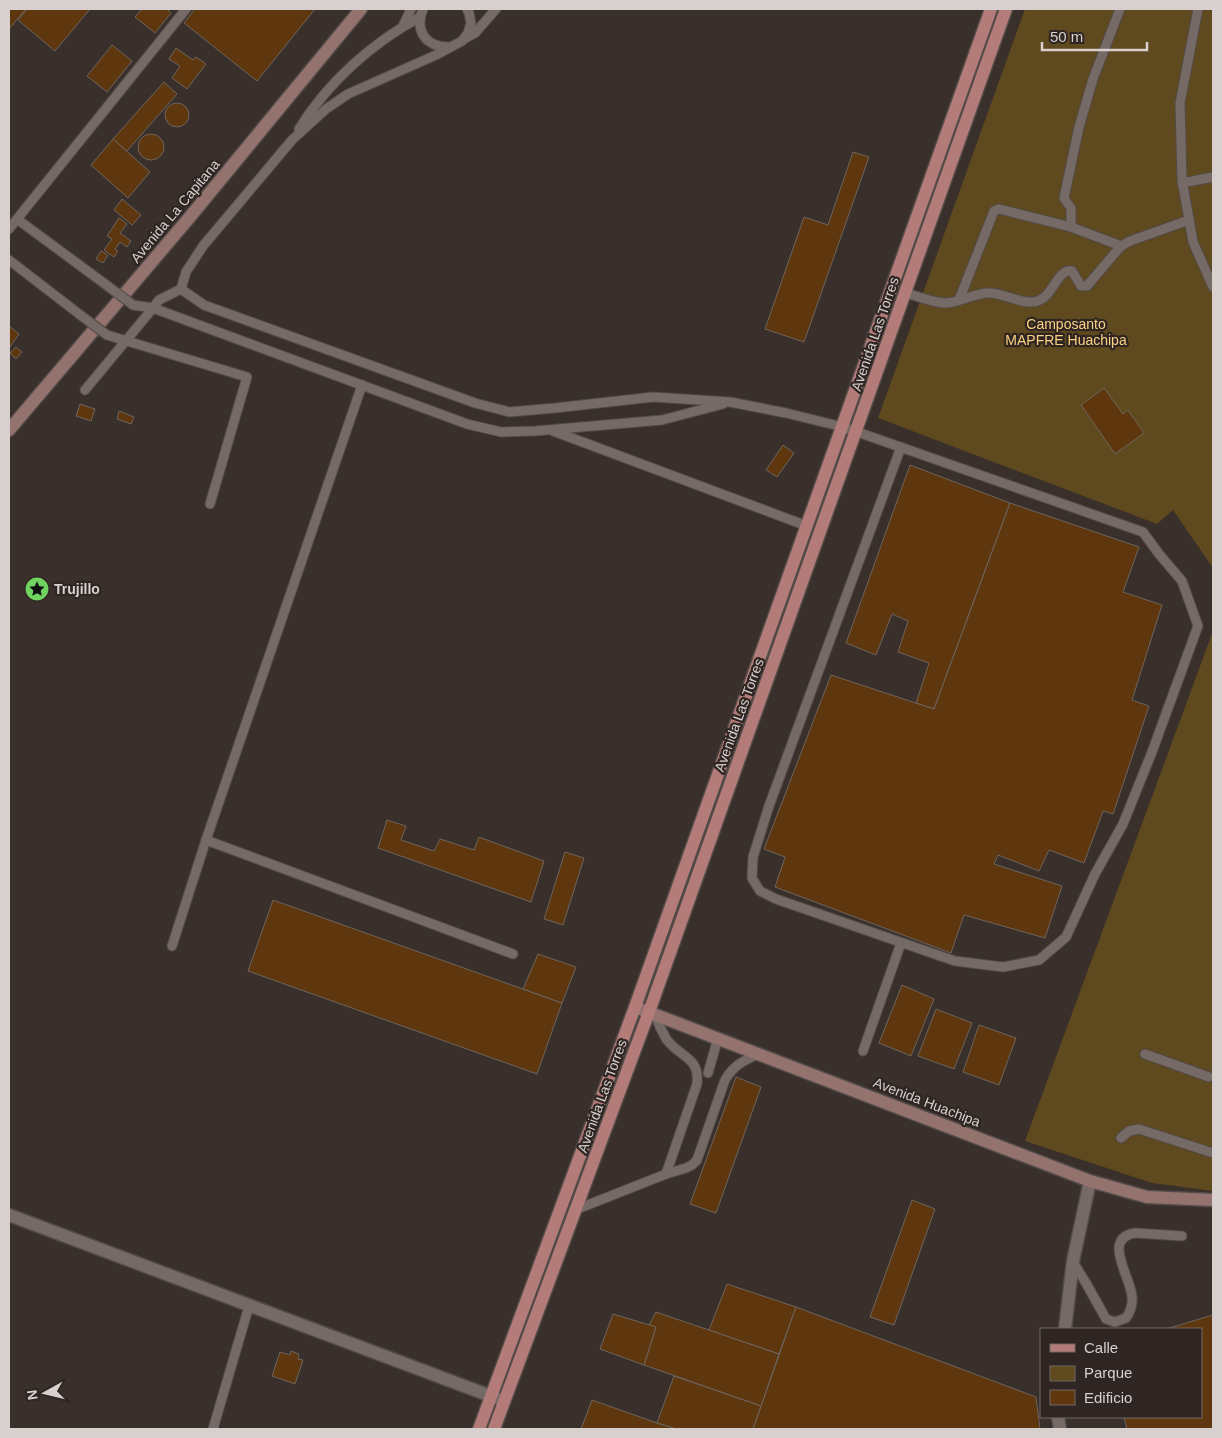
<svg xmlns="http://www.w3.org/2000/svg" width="1222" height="1438" font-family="Helvetica,sans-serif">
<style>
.green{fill:#5f491e}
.building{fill:#5e370f;stroke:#6e655e}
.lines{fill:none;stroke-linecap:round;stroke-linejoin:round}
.lane-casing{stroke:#534b48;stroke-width:11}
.street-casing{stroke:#534b48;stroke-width:15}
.secondary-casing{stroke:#534b48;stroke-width:15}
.primary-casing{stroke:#534b48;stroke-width:15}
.lane{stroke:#766a66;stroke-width:9}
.street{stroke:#766a66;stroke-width:12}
.secondary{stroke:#94736f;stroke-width:12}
.primary{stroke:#b37c79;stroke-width:12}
.lane-bridge-casing{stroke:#534b48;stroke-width:11;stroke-linecap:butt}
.lane-bridge{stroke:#766a66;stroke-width:9}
.labels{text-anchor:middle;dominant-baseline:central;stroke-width:4.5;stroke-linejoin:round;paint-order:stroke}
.street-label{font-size:14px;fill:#d7d0ce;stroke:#2f2522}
.park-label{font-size:14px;fill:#fad083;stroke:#2f2522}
.poi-label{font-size:14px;font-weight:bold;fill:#d7d0ce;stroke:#2f2522;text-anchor:start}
</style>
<rect width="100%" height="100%" fill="#392f2b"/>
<g class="green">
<polygon points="1025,9 1213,9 1213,568 1173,510 1157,524 878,418"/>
<polygon points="1213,631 1213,1191 1152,1183 1025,1141"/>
</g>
<g class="building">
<polygon points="9,9 26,9 9,29"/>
<polygon points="27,9 90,9 55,51 18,20"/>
<polygon points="142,9 167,9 171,13 155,33 135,17"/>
<polygon points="195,9 315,9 257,81 184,23"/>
<polygon points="112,45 132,61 107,92 87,76"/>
<polygon points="176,48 193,60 196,57 206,64 187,89 172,78 180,66 169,59"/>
<polygon points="164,82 177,94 127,151 113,139"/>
<circle cx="177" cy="115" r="12"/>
<circle cx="151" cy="147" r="13"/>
<polygon points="113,139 150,172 128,198 91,165"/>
<polygon points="853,152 869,157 804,342 765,329 804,217 828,225"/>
<polygon points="122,199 141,215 132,225 114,210"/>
<polygon points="119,218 127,224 120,233 131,241 127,247 120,242 115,249 118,251 114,257 104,250 112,239 107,236"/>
<polygon points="101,251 108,255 103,263 96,259"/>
<polygon points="9,326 19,334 9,348"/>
<polygon points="16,347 22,352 16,359 10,353"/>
<polygon points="1104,388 1123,414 1128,410 1144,433 1115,454 1081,405"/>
<polygon points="80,404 95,409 91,421 76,416"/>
<polygon points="119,411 134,417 131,424 117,419"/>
<polygon points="783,445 794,453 777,477 766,470"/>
<polygon points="910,465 1010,503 934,709 916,703 929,663 898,652 908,621 892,614 876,655 846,643"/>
<polygon points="1010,503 1139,547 1123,592 1162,605 1132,700 1149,706 1113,814 1103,811 1084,863 1049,850 1039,871 998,855 994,864 1062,886 1045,938 964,915 951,953 775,887 785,857 764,849 831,675 934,709"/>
<polygon points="387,820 406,826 401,840 434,851 440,839 474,850 479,837 544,861 531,902 378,848"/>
<polygon points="565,852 584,858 563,925 544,919"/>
<polygon points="273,900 562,1003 537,1074 248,971"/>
<polygon points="538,954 576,967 562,1003 523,989"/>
<polygon points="902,985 934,999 911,1056 879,1043"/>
<polygon points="936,1009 972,1023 954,1069 918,1056"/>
<polygon points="979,1025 1016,1038 999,1085 963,1072"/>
<polygon points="736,1077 761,1087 716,1213 690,1204"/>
<polygon points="912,1200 935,1209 894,1325 870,1317"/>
<polygon points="727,1284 796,1307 779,1354 709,1330"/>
<polygon points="796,1307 1036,1397 1040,1429 753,1429"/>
<polygon points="656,1312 779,1354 761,1406 644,1365 656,1327 649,1325"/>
<polygon points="613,1314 656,1327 644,1365 600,1349"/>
<polygon points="1213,1315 1213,1429 1127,1429 1124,1417 1201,1417 1201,1329 1166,1329"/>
<polygon points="291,1351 299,1354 298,1359 303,1360 295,1384 272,1376 280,1352 290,1355"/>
<polygon points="674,1376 761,1406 753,1429 676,1429 657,1423"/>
<polygon points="592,1400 657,1423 676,1429 581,1429"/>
</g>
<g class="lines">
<defs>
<g id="lane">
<path d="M423,9C414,31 426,47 449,47"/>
<polyline points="1120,9 1093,79 1079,127 1064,198 1071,208 1071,227 1121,246"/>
<polyline points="1198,9 1180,103 1182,180 1193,242 1213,287"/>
<polyline points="403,26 411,9"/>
<polyline points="464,39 475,33 496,9"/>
<path d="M299,129C328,82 372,43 420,17"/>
<polyline points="1182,183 1213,177"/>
<polyline points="17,219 186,9"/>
<polyline points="9,229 17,219 105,284"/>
<polyline points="9,260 79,314"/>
<polyline points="181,289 204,305 475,403 509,412 555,408 653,397 730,402 786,413 843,427 1143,532 1159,554 1182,581 1198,626 1152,752 1123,824 1095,874 1066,937 1039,960 1003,967 955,961 776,899 760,891 752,878 753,857 769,806 901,447"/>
<path d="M905,293C918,296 933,303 946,303C962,302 975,292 991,293C1006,294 1026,307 1040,300C1053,295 1058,268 1072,271L1081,286H1087L1121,246L1130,241L1189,220"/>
<polyline points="959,300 994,211 999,209 1071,227"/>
<polyline points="133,305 153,308 159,300 181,289 186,272 203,246 292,140 326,109 348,94 436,55 462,41 468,33 471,23 469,13 467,9"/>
<polyline points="107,335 247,377 210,504"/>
<polyline points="85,390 153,308 467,424 501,432 535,431 662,420 723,404"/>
<polyline points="553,431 807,526"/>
<polyline points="206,840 513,954"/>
<polyline points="172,946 206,840 362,385"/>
<path d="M655,1014C658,1023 662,1032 667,1040C681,1058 700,1057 697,1084L666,1174"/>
<polyline points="863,1051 901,943"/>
<polyline points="1145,1054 1209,1077"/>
<polyline points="708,1073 718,1038"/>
<polyline points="1121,1138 1129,1131 1139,1129 1213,1153"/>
<path d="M575,1210L666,1174L686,1168L692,1165L697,1160L725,1080C734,1065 743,1061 758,1054"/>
<path d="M1073,1262L1086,1283L1106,1319L1115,1322L1126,1318C1131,1311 1133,1305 1132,1296C1130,1276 1102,1238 1135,1233L1182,1236"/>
<polyline points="213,1429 249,1306"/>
</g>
<g id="street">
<polyline points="9,1215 504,1401"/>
<polyline points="1065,1329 1073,1261 1090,1181"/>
<polyline points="1058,1417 1060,1429"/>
</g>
<g id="secondary">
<polyline points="9,430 189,218 361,9"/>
<polyline points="635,1007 1090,1181 1147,1197 1213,1200"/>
</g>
<g id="primary">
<polyline points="479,1429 635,1007 991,9"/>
<polyline points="494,1429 649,1012 1006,9"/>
</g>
</defs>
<use href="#lane" class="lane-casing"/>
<use href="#street" class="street-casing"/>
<use href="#secondary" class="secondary-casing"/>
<use href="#primary" class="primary-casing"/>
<use href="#lane" class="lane"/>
<use href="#street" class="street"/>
<use href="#secondary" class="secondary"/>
<use href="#primary" class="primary"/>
<defs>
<g id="lane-bridge">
<polyline points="105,284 133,305"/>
<polyline points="79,314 107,335"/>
</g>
</defs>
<use href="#lane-bridge" class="lane-bridge-casing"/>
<use href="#lane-bridge" class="lane-bridge"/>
</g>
<defs>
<symbol id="sight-disc" viewBox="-11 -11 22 22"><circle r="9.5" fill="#70d35f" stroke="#2f2522"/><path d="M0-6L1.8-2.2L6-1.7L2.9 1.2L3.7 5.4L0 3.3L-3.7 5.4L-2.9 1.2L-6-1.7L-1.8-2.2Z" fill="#111"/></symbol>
</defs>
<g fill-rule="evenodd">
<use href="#sight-disc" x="23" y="575" width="28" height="28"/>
</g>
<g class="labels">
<g class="street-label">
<text transform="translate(175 211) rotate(-50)">Avenida La Capitana</text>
<text transform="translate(875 334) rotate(-71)">Avenida Las Torres</text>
<text transform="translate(739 715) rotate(-70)">Avenida Las Torres</text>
<text transform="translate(602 1096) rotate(-70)">Avenida Las Torres</text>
<text transform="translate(927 1102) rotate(21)">Avenida Huachipa</text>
</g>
<g class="park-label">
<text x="1066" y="324">Camposanto<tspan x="1066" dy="16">MAPFRE Huachipa</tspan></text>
</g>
<g class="poi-label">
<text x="54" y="589">Trujillo</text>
</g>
</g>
<rect width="1222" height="1438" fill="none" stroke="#d7d0ce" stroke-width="20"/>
<rect x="1040" y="1328" width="162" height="90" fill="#2f2522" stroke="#726967"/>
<rect x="1050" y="1344" width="25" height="8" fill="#b37c79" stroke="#726967"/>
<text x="1084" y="1353" font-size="15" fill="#d7d0ce">Calle</text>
<rect x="1050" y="1366" width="25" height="15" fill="#5f491e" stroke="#726967"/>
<text x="1084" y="1378" font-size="15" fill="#d7d0ce">Parque</text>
<rect x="1050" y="1390" width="25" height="15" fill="#5e370f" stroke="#726967"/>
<text x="1084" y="1403" font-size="15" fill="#d7d0ce">Edificio</text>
<g transform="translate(45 1393) rotate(262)" stroke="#2f2522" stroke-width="4" paint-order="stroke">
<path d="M0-4L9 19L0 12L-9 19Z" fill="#d7d0ce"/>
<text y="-8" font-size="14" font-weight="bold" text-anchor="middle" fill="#d7d0ce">N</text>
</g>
<path d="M1042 42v8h105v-8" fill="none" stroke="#d7d0ce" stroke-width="2.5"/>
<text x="1050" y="42" font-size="15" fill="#d7d0ce" stroke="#2f2522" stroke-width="4" paint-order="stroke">50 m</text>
</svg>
